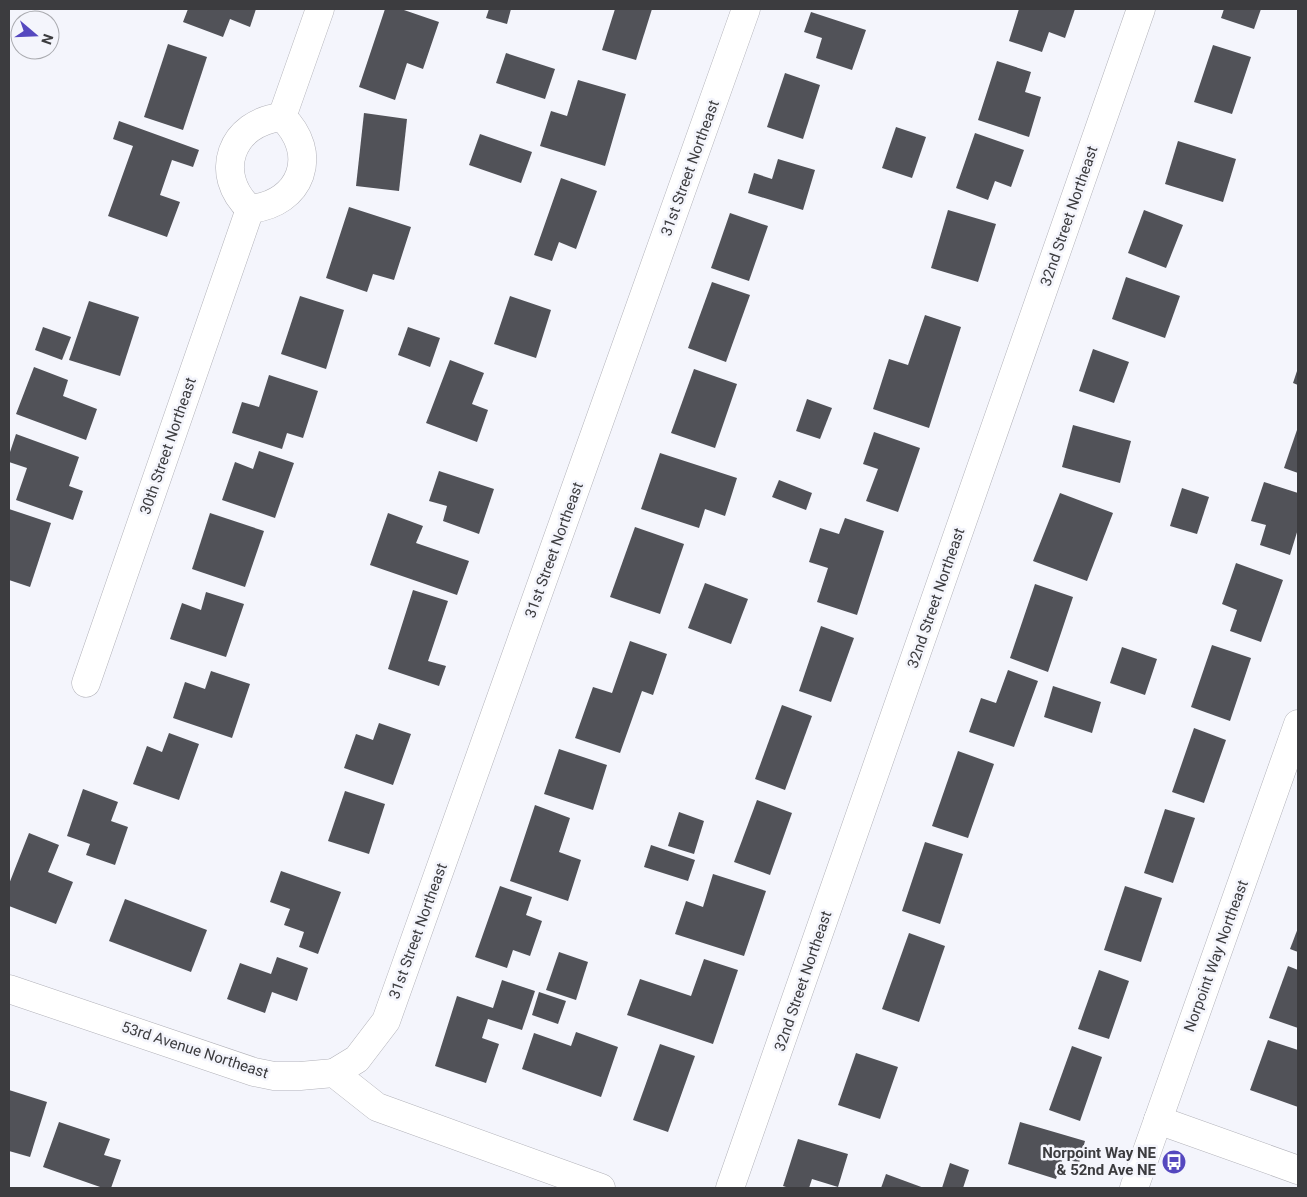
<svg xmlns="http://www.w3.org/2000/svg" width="1307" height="1197" font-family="Roboto,sans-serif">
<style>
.building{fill:#515258}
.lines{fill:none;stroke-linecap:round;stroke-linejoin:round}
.minor-casing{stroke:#b2b2b9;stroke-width:29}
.minor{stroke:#fff;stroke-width:28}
.labels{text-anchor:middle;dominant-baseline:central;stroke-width:5;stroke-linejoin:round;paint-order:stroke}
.street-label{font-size:15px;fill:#3c3c3f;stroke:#f4f5fc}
.poi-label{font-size:15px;font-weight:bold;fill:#3c3c3f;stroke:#f4f5fc;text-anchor:end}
</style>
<rect width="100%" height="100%" fill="#f4f5fc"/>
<g class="building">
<polygon points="188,9 256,9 250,27 230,19 223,37 183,22"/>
<polygon points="385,9 401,9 439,22 423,69 407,63 395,100 359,87"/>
<polygon points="489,9 511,9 507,24 486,18"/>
<polygon points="615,9 652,9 636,60 602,50"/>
<polygon points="1019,9 1075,9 1065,38 1049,32 1042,52 1009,41"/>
<polygon points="1224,9 1261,9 1254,29 1221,18"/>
<polygon points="811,12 866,30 852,70 816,58 822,38 804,32"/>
<polygon points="168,44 207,57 183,130 144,117"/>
<polygon points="1213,45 1251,57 1232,114 1194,102"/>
<polygon points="506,53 555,69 545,99 496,83"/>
<polygon points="997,61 1031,72 1025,92 1041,97 1029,137 978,120"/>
<polygon points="785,73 820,85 803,139 767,127"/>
<polygon points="578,80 626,94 605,166 540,146 551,111 567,116"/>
<polygon points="364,113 407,119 399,191 356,186"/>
<polygon points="119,121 199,150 193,167 172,160 160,195 180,202 167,237 108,216 133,146 113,139"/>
<polygon points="896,127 926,137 912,178 882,168"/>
<polygon points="975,133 1024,150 1011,187 995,181 988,200 956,188"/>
<polygon points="480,134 532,152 521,183 469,165"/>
<polygon points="1178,141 1236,159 1223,202 1165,184"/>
<polygon points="778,159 815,170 803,210 748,193 754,173 772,179"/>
<polygon points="561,178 597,191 576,249 559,242 552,261 534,255"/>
<polygon points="349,207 411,227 394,280 373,274 367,292 326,278"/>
<polygon points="948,210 996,224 978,282 931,268"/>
<polygon points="1144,210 1183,225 1166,268 1128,253"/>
<polygon points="730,213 768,226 749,281 711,268"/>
<polygon points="1126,277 1180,296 1165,338 1112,319"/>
<polygon points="712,282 750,295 726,362 688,348"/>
<polygon points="300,296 344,310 326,369 281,354"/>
<polygon points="510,296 551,310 536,358 494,344"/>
<polygon points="89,301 139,317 120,376 69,360"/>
<polygon points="925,315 961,327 929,428 873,409 889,359 908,365"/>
<polygon points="43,327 71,337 62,360 35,350"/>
<polygon points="408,327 440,338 430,367 398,355"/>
<polygon points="1093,349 1129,362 1114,403 1079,391"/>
<polygon points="450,360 484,373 472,404 488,410 477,442 426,423"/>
<polygon points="34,367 68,380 63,396 97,409 86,440 16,414"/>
<polygon points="1298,368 1298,385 1293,383"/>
<polygon points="694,369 737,384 715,448 671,433"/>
<polygon points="269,375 318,391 303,438 287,433 282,449 232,433 242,402 259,407"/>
<polygon points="807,399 832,408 820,439 796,431"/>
<polygon points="1073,425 1131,441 1120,483 1062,467"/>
<polygon points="1298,427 1298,473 1284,468"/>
<polygon points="874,432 920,448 898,512 866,501 878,469 863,464"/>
<polygon points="16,434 79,457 69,486 83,491 73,520 16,500 27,468 9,462 9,455"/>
<polygon points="259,451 294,463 275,518 222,500 235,462 253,469"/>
<polygon points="660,453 737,478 725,516 705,509 699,528 641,509"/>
<polygon points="439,471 494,489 479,534 443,521 447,506 429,501"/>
<polygon points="779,480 812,493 806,510 772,497"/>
<polygon points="1264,482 1298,493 1298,529 1290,555 1260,545 1266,525 1251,521"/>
<polygon points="1182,488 1209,497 1197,534 1170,526"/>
<polygon points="1060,493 1113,513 1087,581 1033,561"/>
<polygon points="9,509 51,523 30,587 9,580"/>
<polygon points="210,513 264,531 245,587 192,569"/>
<polygon points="388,513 423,526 416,543 469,561 457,595 370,565"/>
<polygon points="845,518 884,531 857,615 817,602 828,568 809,562 820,528 839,534"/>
<polygon points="635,527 684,544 660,614 610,597"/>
<polygon points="1236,563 1283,580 1261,642 1230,631 1237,610 1222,604"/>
<polygon points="705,583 748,599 731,644 688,628"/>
<polygon points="1035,584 1073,597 1048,672 1010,658"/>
<polygon points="413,590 448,601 428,661 446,666 439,686 388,669"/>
<polygon points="206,592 244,604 226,657 170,639 182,603 201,610"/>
<polygon points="821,626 854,638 831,702 799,691"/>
<polygon points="630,641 667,654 653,695 642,691 620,753 575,738 593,687 612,693"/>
<polygon points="1212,645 1251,658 1230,721 1191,707"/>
<polygon points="1122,647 1157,659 1145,695 1110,683"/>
<polygon points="1008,670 1038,681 1014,747 969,732 981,698 996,703"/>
<polygon points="211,671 250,684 232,738 173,718 185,682 205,689"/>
<polygon points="1053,686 1101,702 1092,733 1044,717"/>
<polygon points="782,705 812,716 785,790 755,779"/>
<polygon points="379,723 411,734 393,785 344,768 356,734 373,740"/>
<polygon points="1194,728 1226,740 1204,803 1172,792"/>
<polygon points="169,733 199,744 179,800 133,784 147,746 162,752"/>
<polygon points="559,749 607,765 593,810 544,794"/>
<polygon points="958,751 994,764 968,838 932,826"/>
<polygon points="83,789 118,802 111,821 128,827 115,865 86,855 90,844 67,836"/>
<polygon points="345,791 385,804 369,854 328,841"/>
<polygon points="757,800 792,813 770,875 734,862"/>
<polygon points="535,805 570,818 559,852 581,860 568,901 510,881"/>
<polygon points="1165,809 1195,818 1173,883 1144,873"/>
<polygon points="679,812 704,821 694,854 668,846"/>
<polygon points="29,833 59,845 48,872 73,882 56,924 9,906 9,884"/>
<polygon points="925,842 963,854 940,924 902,911"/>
<polygon points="651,845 695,860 688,881 644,867"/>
<polygon points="281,871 341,892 318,954 299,947 304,932 284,925 290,909 270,902"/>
<polygon points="713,874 766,891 744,956 675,934 686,901 703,907"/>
<polygon points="500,886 532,897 526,915 542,921 530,956 513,950 507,968 475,957"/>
<polygon points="1125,886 1162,898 1141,962 1104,950"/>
<polygon points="125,899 207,930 191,972 109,941"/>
<polygon points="1298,928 1298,952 1290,949"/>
<polygon points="909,933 945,946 919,1022 882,1009"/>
<polygon points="559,952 588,962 576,1000 546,990"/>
<polygon points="277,957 308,968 297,1001 272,992 265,1013 227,999 240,963 271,974"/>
<polygon points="704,959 738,970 713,1044 627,1015 640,979 691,996"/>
<polygon points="1288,966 1298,970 1298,1028 1269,1018"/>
<polygon points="1099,970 1129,981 1109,1039 1078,1029"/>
<polygon points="502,980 535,991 522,1030 488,1019 482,1038 499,1044 486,1083 435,1066 457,996 493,1008"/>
<polygon points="539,992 566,1001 558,1024 532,1015"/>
<polygon points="576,1032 618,1047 601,1097 522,1069 534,1033 571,1046"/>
<polygon points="1268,1040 1298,1050 1298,1107 1250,1090"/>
<polygon points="660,1044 695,1056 668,1132 633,1120"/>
<polygon points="1072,1046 1102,1057 1080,1121 1049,1110"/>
<polygon points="856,1053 898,1067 880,1119 838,1105"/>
<polygon points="9,1090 47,1102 30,1157 9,1151"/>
<polygon points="59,1122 110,1139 104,1155 121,1160 111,1188 103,1188 43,1167"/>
<polygon points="1020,1122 1085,1141 1079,1163 1063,1158 1056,1179 1008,1164"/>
<polygon points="798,1139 848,1154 838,1187 812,1179 809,1188 789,1188 783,1186"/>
<polygon points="950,1163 969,1170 963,1188 942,1188"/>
<polygon points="886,1174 924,1188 881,1188"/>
</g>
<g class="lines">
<defs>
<g id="minor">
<path d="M282,117C320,153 302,204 250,209C212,174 231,122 282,117Z"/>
<polyline points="282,117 320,9"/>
<polyline points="86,683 250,209"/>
<polyline points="9,989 254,1072 274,1076 300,1076 334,1073 377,1107 601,1188"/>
<polyline points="334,1073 357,1059 386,1021 746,9"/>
<polyline points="1158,1120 1298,1170"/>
<polyline points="730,1188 1141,9"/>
<polyline points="1134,1188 1298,724"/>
</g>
</defs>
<use href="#minor" class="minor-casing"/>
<use href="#minor" class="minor"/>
</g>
<defs>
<symbol id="bus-disc" viewBox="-11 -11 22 22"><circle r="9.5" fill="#5548bf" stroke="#f4f5fc"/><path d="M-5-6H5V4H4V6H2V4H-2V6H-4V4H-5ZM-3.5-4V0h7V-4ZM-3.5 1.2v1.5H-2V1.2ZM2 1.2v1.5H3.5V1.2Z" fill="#fff"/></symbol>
</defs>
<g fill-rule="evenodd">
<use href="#bus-disc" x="1160" y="1148" width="28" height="28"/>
</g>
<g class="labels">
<g class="street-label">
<text transform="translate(690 168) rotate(-70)">31st Street Northeast</text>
<text transform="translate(1069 216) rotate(-71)">32nd Street Northeast</text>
<text transform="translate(168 446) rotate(-71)">30th Street Northeast</text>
<text transform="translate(554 550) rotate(-70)">31st Street Northeast</text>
<text transform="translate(936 598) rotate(-71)">32nd Street Northeast</text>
<text transform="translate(418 931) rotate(-70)">31st Street Northeast</text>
<text transform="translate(1216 956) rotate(-70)">Norpoint Way Northeast</text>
<text transform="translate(803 981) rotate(-71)">32nd Street Northeast</text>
<text transform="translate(195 1050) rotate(18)">53rd Avenue Northeast</text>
</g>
<g class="poi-label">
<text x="1156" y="1153">Norpoint Way NE<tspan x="1156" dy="17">&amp; 52nd Ave NE</tspan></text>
</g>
</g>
<rect width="1307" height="1197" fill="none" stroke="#3c3c3f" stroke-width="20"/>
<g transform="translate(35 35) rotate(109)"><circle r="24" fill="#f4f5fc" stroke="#aaabb0"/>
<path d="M0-4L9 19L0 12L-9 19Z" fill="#5548bf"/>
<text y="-8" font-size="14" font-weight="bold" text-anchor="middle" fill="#3c3c3f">N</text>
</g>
</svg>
